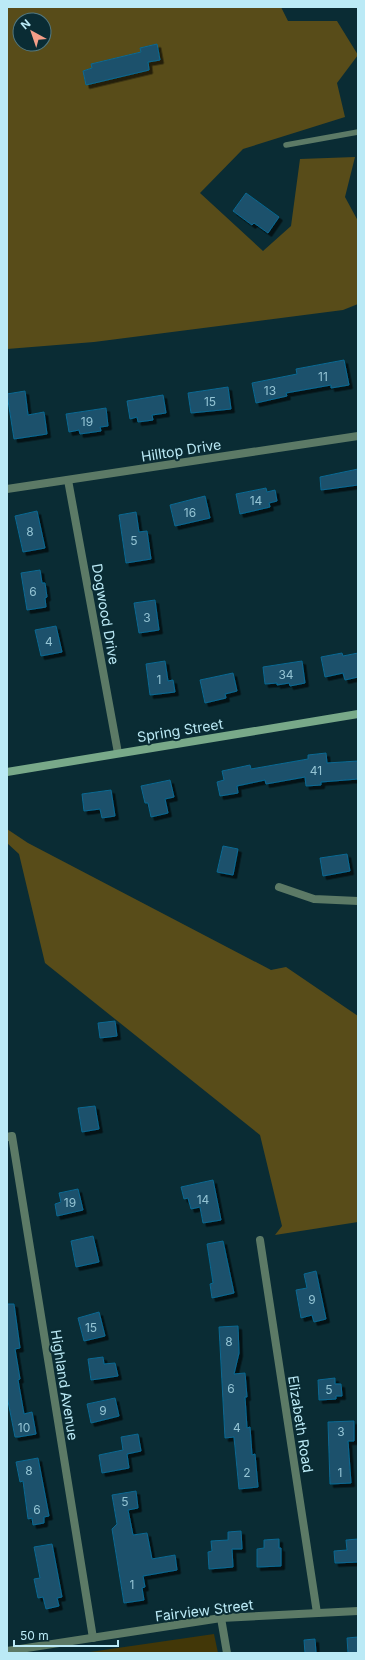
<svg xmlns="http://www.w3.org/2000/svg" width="365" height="1660" font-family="Inter,sans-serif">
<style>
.green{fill:#423708}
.forest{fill:#584c19;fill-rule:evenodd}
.building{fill:#1e516c;stroke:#076892;filter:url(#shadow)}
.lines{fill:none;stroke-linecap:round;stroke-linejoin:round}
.lane{stroke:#5c7a66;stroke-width:5.5}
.street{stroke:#5c7a66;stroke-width:8}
.secondary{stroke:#78a989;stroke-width:8}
.labels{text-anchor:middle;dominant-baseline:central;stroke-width:4;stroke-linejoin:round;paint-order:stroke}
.number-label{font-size:12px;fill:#94c4d4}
.street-label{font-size:14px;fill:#bbeaf6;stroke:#0a2c34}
</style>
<defs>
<filter id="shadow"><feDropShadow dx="3.5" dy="3.5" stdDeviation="0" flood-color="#0009"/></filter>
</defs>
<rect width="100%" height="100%" fill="#0a2c34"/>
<polygon class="green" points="214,1634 218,1653 83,1653"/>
<g class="forest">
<path d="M7,7H281L288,21H337L358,55L337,83L345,117L243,149L200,193L263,251L291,226L300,159L355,157L345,197L358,221V304L343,310L94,342L7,349ZM20,20H44V44H20Z"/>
<polygon points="7,829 28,843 271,970 286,967 358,1016 358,1222 275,1235 282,1226 260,1135 45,963 19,854 7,843"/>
</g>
<g class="building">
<polygon points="157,44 160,60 148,62 149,70 86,85 83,71 92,68 91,64 141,52 140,48"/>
<polygon points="246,193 279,217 268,233 254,223 252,225 233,211"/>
<polygon points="344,360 349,385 331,388 331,385 286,393 287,396 256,403 252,383 297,374 296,369"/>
<polygon points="228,387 231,409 191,413 188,393"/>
<polygon points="25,391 28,415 44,412 47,434 14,439 7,394"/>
<polygon points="163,395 166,413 152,415 153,420 138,422 137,417 130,419 127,401"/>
<polygon points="106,408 108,426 100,427 101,431 80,434 79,430 69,432 66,414"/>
<polygon points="358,469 358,485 321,490 320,477"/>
<polygon points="266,488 267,492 275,490 277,501 269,503 270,507 240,514 236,494"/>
<polygon points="205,496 210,518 175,526 170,505"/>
<polygon points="37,511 45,548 23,552 15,516"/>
<polygon points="136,512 139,532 147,531 151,559 126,563 119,515"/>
<polygon points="40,570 42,583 45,583 47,597 45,598 46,607 27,610 21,573"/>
<polygon points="155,600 159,630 139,633 134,603"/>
<polygon points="56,626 62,652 41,656 35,630"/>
<polygon points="342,653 343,656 358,653 358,677 345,680 343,673 325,677 321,657"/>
<polygon points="165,661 168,681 173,680 175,692 150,695 146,664"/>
<polygon points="302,661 305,683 290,686 289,683 277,685 277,683 265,684 263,667"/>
<polygon points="233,673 237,691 225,694 226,698 205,703 200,680"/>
<polygon points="326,753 327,763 358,761 358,779 321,782 321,785 306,786 305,777 266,784 265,780 237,786 238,793 220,796 217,782 224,780 222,771 250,765 251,769 308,759 308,755"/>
<polygon points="170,780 174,797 165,799 168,813 151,817 148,803 145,803 141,786"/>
<polygon points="111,790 115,816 102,818 100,809 84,811 82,794"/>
<polygon points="223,846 238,849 233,875 217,872"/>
<polygon points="347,854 350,871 323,876 320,858"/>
<polygon points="115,1021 117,1036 100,1038 98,1023"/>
<polygon points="95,1106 99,1129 82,1132 78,1108"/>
<polygon points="213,1180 221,1220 203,1223 200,1207 191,1209 188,1198 184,1199 181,1187"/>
<polygon points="78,1189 83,1210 57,1216 55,1204 61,1202 59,1193"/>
<polygon points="93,1236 99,1262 76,1267 71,1241"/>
<polygon points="223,1241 234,1293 212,1298 210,1284 213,1283 207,1244"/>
<polygon points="316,1271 326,1319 314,1322 312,1315 301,1318 296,1290 307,1288 304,1274"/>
<polygon points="7,1304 14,1304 20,1348 15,1349 20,1379 18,1380 24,1414 32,1412 36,1434 18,1437 15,1437 7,1396"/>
<polygon points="99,1312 105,1336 84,1341 78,1318"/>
<polygon points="238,1326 239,1353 234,1374 245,1373 247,1397 245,1397 247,1428 250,1427 252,1455 255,1454 258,1487 239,1489 234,1437 225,1438 219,1327"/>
<polygon points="103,1357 104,1364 115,1363 118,1376 91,1380 88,1359"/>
<polygon points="335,1378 335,1384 341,1384 342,1396 336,1396 336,1399 319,1400 318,1380"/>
<polygon points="115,1398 119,1416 91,1423 87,1404"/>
<polygon points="354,1421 354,1441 348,1441 351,1483 330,1484 328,1422"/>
<polygon points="138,1434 141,1451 127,1454 129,1468 102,1473 99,1455 123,1450 121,1437"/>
<polygon points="38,1458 49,1516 44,1517 44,1523 33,1525 32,1518 28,1519 23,1481 20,1482 16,1462"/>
<polygon points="136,1491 138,1508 128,1510 133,1535 147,1533 152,1559 175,1555 177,1570 143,1576 145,1587 142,1588 144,1600 124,1603 112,1529 117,1524 112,1495"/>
<polygon points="241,1531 242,1549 232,1549 233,1567 209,1569 208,1552 212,1551 211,1541 228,1540 228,1532"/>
<polygon points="279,1539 279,1548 281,1548 281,1566 257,1567 257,1549 264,1548 264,1540"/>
<polygon points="358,1539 358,1562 335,1563 334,1551 347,1550 346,1540"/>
<polygon points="52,1544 62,1597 57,1598 59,1606 46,1609 43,1597 38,1598 34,1579 40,1578 34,1547"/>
<polygon points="358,1637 358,1653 348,1653 347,1638"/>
<polygon points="315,1639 316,1653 305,1653 304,1640"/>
</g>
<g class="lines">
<polyline class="lane" points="286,145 358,132"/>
<g class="street">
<polyline points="68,480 118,753"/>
<polyline points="7,489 358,436"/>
<polyline points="279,887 314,899 358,901"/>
<polyline points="7,1137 12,1136 93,1638"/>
<polyline points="260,1240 317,1613"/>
<polyline points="221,1618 227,1653"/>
<polyline points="7,1651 221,1618 358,1611"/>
</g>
<polyline class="secondary" points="7,772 358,714"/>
</g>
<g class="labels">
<g class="number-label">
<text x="323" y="376">11</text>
<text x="270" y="390">13</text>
<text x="210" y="401">15</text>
<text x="87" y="421">19</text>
<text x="256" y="500">14</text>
<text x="190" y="512">16</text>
<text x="30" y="531">8</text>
<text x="134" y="540">5</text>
<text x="33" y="591">6</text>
<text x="147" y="617">3</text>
<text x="49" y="641">4</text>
<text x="286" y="674">34</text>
<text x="159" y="679">1</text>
<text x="316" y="770">41</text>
<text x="203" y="1199">14</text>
<text x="70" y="1202">19</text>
<text x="312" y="1299">9</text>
<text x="91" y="1327">15</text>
<text x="229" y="1341">8</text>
<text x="231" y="1388">6</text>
<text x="329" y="1389">5</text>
<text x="103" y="1410">9</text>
<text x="24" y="1427">10</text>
<text x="237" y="1427">4</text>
<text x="341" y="1431">3</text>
<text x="29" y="1470">8</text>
<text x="247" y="1472">2</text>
<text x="340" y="1472">1</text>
<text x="125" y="1501">5</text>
<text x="37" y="1509">6</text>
<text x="132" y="1584">1</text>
</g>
<g class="street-label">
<text transform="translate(181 450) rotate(-9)">Hilltop Drive</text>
<text transform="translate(106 614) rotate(80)">Dogwood Drive</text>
<text transform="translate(180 730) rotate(-9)">Spring Street</text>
<text transform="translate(65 1385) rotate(81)">Highland Avenue</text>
<text transform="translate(301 1424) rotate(81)">Elizabeth Road</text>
<text transform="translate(204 1610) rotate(-7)">Fairview Street</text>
</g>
</g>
<rect width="365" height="1660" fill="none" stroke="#bbeaf6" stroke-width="16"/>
<g transform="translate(32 32) rotate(320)"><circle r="19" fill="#0a2c34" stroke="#517882"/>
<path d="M0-3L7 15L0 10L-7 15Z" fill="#f49e88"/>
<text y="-6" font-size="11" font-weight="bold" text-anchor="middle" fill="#bbeaf6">N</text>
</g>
<path d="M14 1640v6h104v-6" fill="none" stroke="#bbeaf6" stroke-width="2"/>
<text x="20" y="1640" font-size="12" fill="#bbeaf6" stroke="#0a2c34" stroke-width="3" paint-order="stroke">50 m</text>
</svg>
